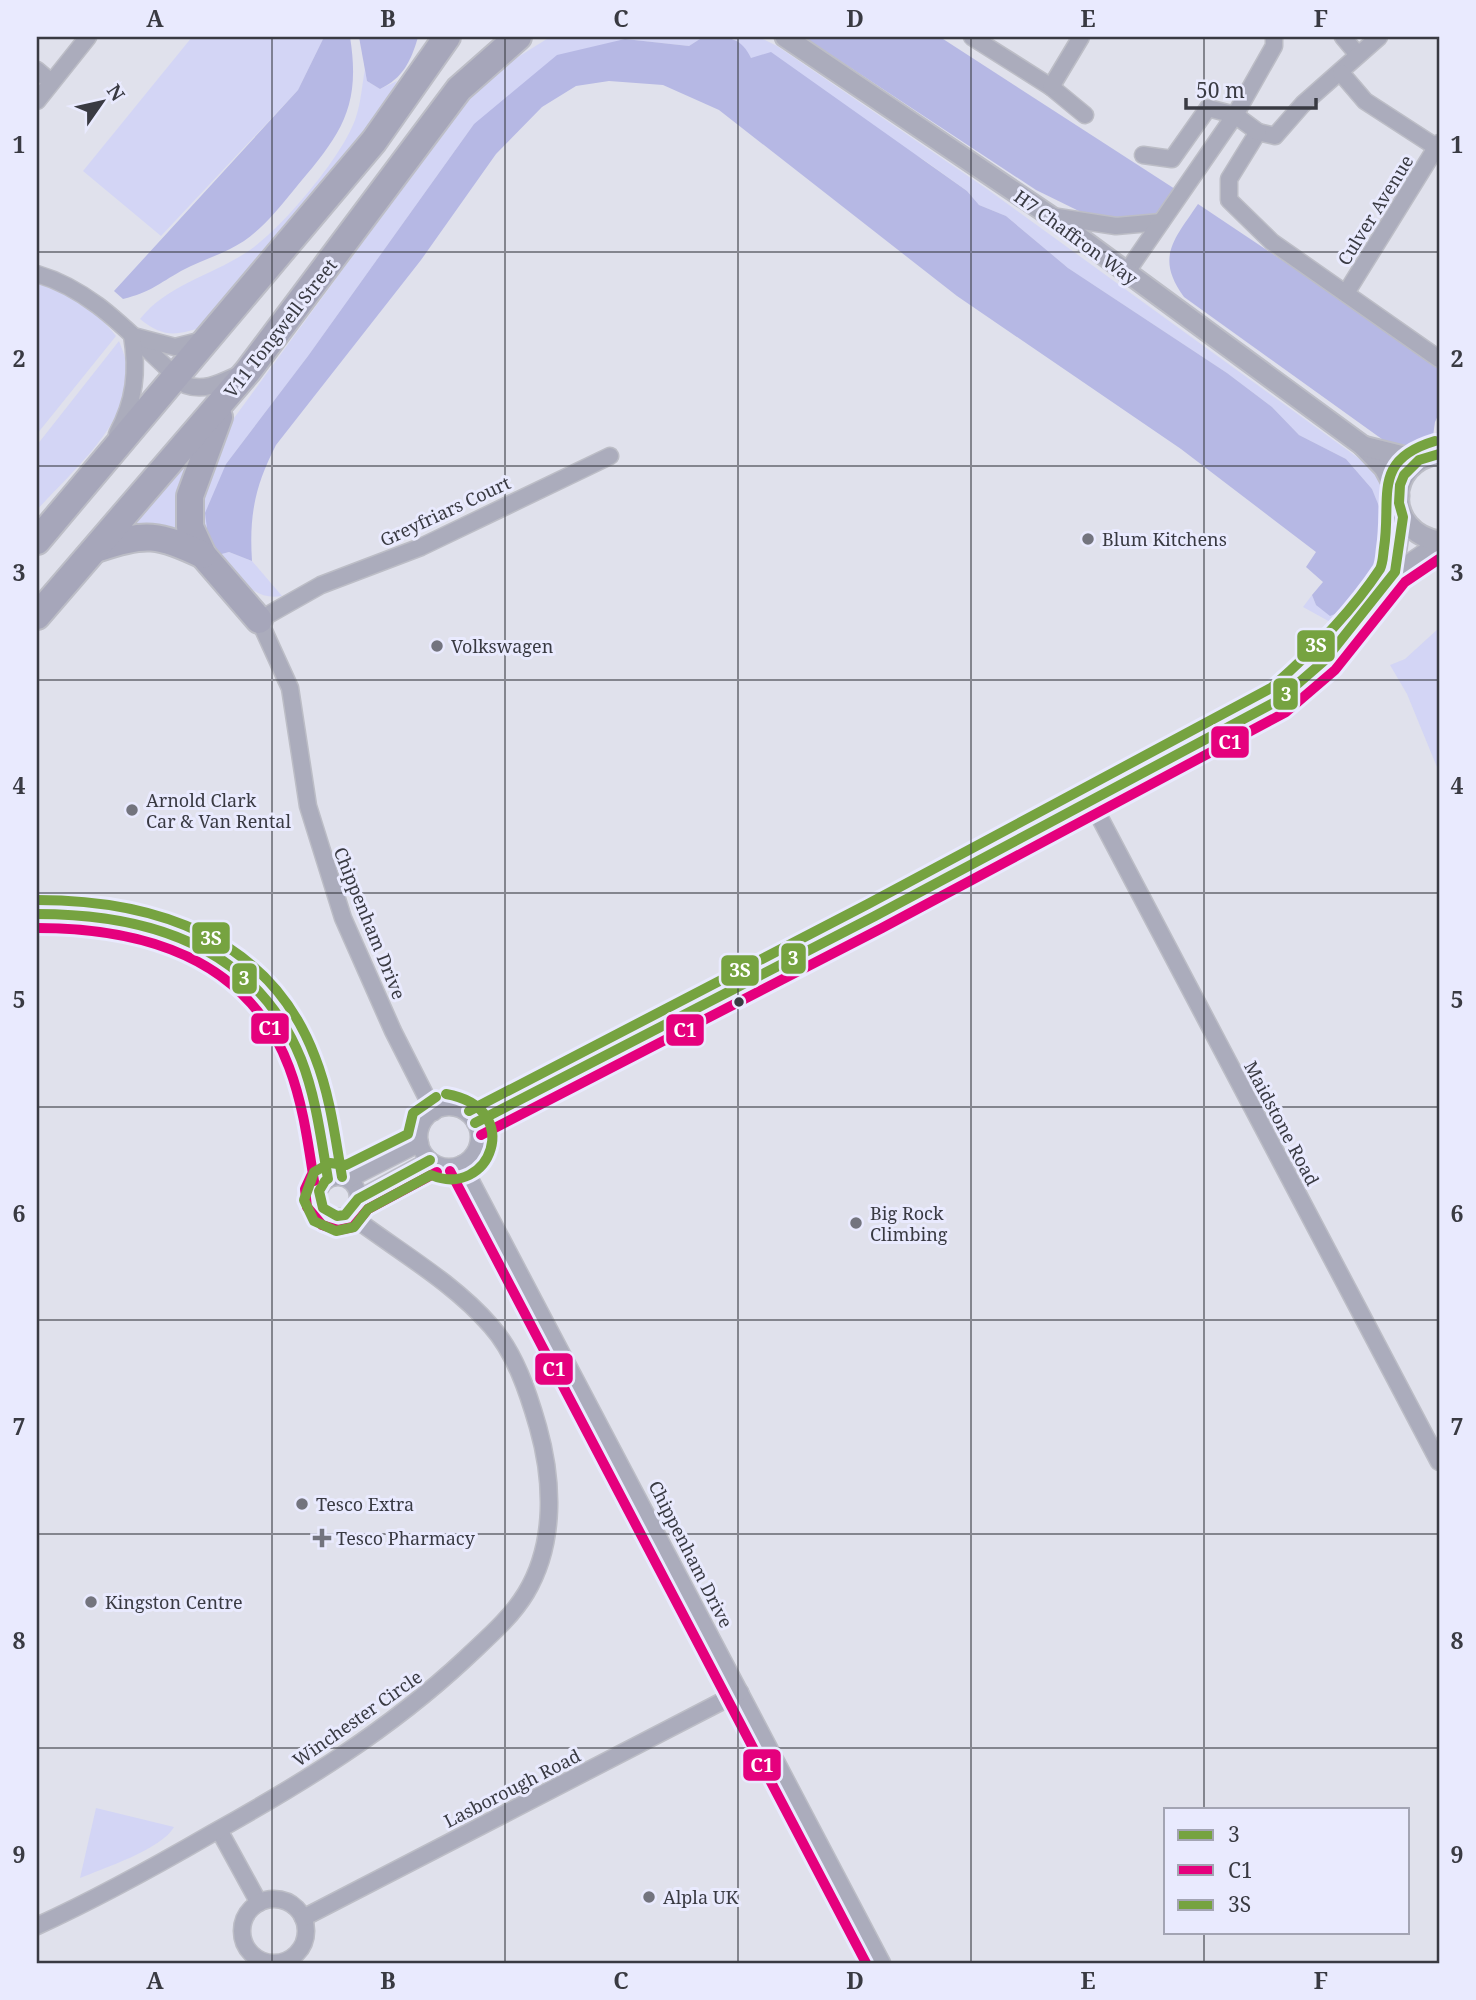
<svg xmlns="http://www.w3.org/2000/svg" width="1476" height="2000" font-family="'Noto Serif',serif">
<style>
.green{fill:#d3d5f5}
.forest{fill:#b6b8e4}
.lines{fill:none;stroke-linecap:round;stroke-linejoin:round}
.minor-casing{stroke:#bcbdc6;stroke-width:19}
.tertiary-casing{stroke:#bcbdc6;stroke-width:23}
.trunk-casing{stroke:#bcbdc6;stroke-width:30}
.minor{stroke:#abacbc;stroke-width:16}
.tertiary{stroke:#abacbc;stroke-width:19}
.trunk{stroke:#a6a6ba;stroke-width:26}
.bus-1-casing{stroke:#e9eafe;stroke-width:16}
.bus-2-casing{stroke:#e9eafe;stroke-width:16}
.bus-3-casing{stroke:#e9eafe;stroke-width:16}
.bus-1{stroke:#76a340;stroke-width:10}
.bus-2{stroke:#e5007d;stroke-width:10}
.bus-3{stroke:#76a340;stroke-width:10}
.grid{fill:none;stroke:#393a42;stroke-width:2;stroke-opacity:0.55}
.poi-dot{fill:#73747e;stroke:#e9eafe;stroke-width:2.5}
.bus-dot{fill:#393a42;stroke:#e9eafe;stroke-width:2.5}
.labels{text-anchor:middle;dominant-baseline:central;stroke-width:6;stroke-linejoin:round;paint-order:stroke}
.street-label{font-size:18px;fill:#393a42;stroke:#e9eafe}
.poi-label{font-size:18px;fill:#393a42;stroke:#e9eafe;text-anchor:start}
.line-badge{stroke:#e9eafe;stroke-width:2.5}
.badge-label{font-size:19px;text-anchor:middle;font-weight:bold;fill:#fff}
.neatline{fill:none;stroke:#393a42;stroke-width:2.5}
.grid-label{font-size:23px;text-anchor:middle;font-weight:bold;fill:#393a42}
</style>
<rect width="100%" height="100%" fill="#e0e1ec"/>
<g class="green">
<polygon points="192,37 324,37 298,90 161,236 83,171"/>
<path d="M550,37H703L689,46L625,39L474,124L308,356L226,464L209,544C186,506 210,465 226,429L466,101L497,70Z"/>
<path d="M732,37H759L777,46L987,189L1368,465C1374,473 1383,483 1386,492C1399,526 1378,598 1348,618C1344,620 1337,621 1332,623L1303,607L1312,595L1316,605L1383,552L1385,521L1372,489L1346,459L1299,435L1272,407L1227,373L1068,268L1006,216L979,205L967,191L924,160L751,58Z"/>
<path d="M365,69L367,81L380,89L397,81L377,121L206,326C177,335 165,339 140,319C168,284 211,276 247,252C281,230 344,155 356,117C361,102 362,85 365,69Z"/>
<path d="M37,281C70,291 94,309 116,336L37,434Z"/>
<path d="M119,341C122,349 126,358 127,367C133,421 70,473 37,510V445Z"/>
<polygon points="190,460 185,532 134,526 188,461"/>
<path d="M229,552L252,561L282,596C253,602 236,574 218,555Z"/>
<polygon points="1439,628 1439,772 1407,694 1390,665 1405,659"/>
<path d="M96,1808L174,1827C162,1849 102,1869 80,1878Z"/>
</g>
<g class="forest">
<path d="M324,37H350C362,111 338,137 293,191C279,208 263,228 244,241C224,254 202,260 181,271C158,284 151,292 123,299L114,291L298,90Z"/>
<path d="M359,37H418C411,61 403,78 380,89L367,81Z"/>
<path d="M703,37C726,37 740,35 751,58L771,52L967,191L979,205L1006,216L1068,268L1227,373L1272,407L1299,435L1346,459L1372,489L1385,521L1383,552L1365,588L1350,608L1330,616L1316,605L1312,595L1323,582L1306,567L1316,552L1181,449L957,296L719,110L663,85L609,81L576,86L542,107L496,154L421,260L276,445C255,486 249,515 252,561L229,552L218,555L209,544L205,513L226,464L308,356L474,124L557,55L625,39L689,46Z"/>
<polygon points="804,37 940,37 1175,189 1157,214 1121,219 1085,214 1036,190"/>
<path d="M1198,204L1439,365V413L1435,422L1432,443L1418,447L1386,442L1184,297C1155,257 1174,240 1198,204Z"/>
</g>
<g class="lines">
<defs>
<g id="minor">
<polyline points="972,37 1051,87 1085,115"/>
<polyline points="1343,37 1358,55"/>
<polyline points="1379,37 1303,104 1275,136 1258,132 1229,179 1229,200 1272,242 1439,359"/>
<polyline points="37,70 51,82"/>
<polyline points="1341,73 1365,101 1439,149"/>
<polyline points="1051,87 1081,37"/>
<polyline points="37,101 88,37"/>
<polyline points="1143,155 1172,159 1208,108 1235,115 1258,132"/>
<polyline points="1051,216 1116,226 1161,222"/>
<polyline points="1126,273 1235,115 1274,46 1274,37"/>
<path d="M37,274C99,292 138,344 186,385C205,392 222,382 240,374"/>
<polyline points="1346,293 1439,143"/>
<polyline points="137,337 175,347 203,340"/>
<path d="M117,434C135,401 138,371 132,335"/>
<polyline points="1395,572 1403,517"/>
<polyline points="1091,801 1439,1462"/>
<path d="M37,914C141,909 247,944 295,1045C315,1086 320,1135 328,1179"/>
<circle cx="449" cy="1137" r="30"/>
<polyline points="434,1112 393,1031 343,918 308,806 290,688 259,620 321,585 421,547 610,456"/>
<polyline points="475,1123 875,916 1279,700 1325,660 1395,572 1439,542"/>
<polyline points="462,1164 882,1963"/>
<circle cx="338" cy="1197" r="20"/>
<polyline points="349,1179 420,1143"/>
<polyline points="358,1199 430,1160"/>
<polyline points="219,1830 259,1903"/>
<circle cx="274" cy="1931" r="32"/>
<polyline points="303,1918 740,1692"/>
<path d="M37,1926C96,1899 154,1867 211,1834C301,1784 389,1730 465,1659C486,1639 511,1618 526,1593C556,1543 553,1480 538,1427C528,1392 515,1353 491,1326C452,1281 396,1250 349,1214"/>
</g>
<g id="tertiary">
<polyline points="785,37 1049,215 1362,445 1384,468 1399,496"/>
<polyline points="1363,446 1419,460"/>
<path d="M1439,454C1385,462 1385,532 1439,541"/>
</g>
<g id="trunk">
<polyline points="219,417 190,496 190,527 203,555 259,620"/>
<polyline points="37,541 374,141 447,37"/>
<path d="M99,548C146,532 158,534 203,555"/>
<polyline points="37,616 248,371 459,89 518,37"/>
</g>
</defs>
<use href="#minor" class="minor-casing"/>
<use href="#tertiary" class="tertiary-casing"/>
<use href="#trunk" class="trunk-casing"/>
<use href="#minor" class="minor"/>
<use href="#tertiary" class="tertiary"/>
<use href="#trunk" class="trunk"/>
<defs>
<g id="bus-1">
<path d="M37,914C149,914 255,946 301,1059C316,1097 321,1139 328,1179"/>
<polyline points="475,1123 875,916 1279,700 1325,660 1395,572 1403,517 1399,503 1400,485 1404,475 1419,460 1439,454"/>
<polyline points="325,1181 319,1191 323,1208 337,1216 345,1215 358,1199 430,1160"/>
</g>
<g id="bus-2">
<path d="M37,928C143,928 248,958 289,1067C303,1104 308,1143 314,1181"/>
<polyline points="481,1135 882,928 1286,712 1335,670 1405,582 1439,559"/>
<polyline points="450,1171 866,1963"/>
<polyline points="311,1176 305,1189 307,1207 322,1225 338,1230 353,1227 368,1209 437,1172"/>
</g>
<g id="bus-3">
<path d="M37,900C155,900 270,937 315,1057C330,1095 335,1136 342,1177"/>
<path d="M436,1097L413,1113L408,1134L346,1165L330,1163L314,1172L304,1200L314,1221L336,1231L354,1227L368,1209L431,1175C490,1200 526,1108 446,1094"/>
<path d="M469,1111L868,904L1271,688C1311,653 1350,614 1380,569C1383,563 1383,555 1384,548C1392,497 1371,460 1435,441"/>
</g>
</defs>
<use href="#bus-1" class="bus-1-casing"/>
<use href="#bus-2" class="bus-2-casing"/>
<use href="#bus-3" class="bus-3-casing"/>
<use href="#bus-1" class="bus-1"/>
<use href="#bus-2" class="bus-2"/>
<use href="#bus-3" class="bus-3"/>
</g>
<path class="grid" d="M272,37V1963M505,37V1963M738,37V1963M971,37V1963M1204,37V1809M37,252H1439M37,466H1439M37,680H1439M37,893H1439M37,1107H1439M37,1320H1439M37,1534H1439M37,1748H1439M1204,1932V1963"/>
<g class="poi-dot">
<circle cx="1088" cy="539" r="7"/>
<circle cx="437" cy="646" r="7"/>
<circle cx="132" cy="810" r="7"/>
<circle cx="856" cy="1223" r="7"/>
<circle cx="302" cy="1504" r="7"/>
<path d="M318.5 1527.5h7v7h7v7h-7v7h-7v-7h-7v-7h7z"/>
<circle cx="91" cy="1602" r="7"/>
<circle cx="649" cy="1897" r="7"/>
</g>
<circle class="bus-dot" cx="739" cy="1002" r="6"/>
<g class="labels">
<g class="street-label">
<text transform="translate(1375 210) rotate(-58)">Culver Avenue</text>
<text transform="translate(1076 237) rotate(36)">H7 Chaffron Way</text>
<text transform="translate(280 328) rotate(-52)">V11 Tongwell Street</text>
<text transform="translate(445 511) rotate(-25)">Greyfriars Court</text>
<text transform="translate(370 923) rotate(68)">Chippenham Drive</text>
<text transform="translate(1282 1123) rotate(62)">Maidstone Road</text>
<text transform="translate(691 1554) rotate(63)">Chippenham Drive</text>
<text transform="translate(357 1718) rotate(-35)">Winchester Circle</text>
<text transform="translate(512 1788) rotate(-27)">Lasborough Road</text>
</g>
<g class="poi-label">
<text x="1102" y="539">Blum Kitchens</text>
<text x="451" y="646">Volkswagen</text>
<text x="146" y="800">Arnold Clark<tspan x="146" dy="21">Car &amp; Van Rental</tspan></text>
<text x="870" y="1213">Big Rock<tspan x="870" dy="21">Climbing</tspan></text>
<text x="316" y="1504">Tesco Extra</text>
<text x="336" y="1538">Tesco Pharmacy</text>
<text x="105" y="1602">Kingston Centre</text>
<text x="663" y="1897">Alpla UK</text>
</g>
</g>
<g class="line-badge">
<rect x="1296" y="629" width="40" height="34" rx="7" fill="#76a340"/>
<rect x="1272" y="677" width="27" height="34" rx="7" fill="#76a340"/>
<rect x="1210" y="725" width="40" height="34" rx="7" fill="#e5007d"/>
<rect x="191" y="921" width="40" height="34" rx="7" fill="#76a340"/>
<rect x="780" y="942" width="27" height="33" rx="7" fill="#76a340"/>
<rect x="720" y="954" width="40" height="33" rx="7" fill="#76a340"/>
<rect x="231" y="962" width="27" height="33" rx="7" fill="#76a340"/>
<rect x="250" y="1012" width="40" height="33" rx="7" fill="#e5007d"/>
<rect x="665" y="1013" width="40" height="34" rx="7" fill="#e5007d"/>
<rect x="534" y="1352" width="40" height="34" rx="7" fill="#e5007d"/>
<rect x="742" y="1748" width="40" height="34" rx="7" fill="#e5007d"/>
</g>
<g class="badge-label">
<text x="1316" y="652">3S</text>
<text x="1286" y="701">3</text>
<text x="1230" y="749">C1</text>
<text x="211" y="945">3S</text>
<text x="793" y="965">3</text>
<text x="740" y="977">3S</text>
<text x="244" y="985">3</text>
<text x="270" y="1035">C1</text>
<text x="685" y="1037">C1</text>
<text x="554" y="1376">C1</text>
<text x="762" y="1772">C1</text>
</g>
<rect width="1476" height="2000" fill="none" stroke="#e9eafe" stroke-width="77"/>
<rect x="1164" y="1808" width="245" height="126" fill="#e9eafe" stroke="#a3a4b3" stroke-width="2"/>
<rect x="1178" y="1830" width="35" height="10" fill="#76a340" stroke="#a3a4b3" stroke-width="2"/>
<text x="1228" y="1842" font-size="21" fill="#393a42">3</text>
<rect x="1178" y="1865" width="35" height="10" fill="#e5007d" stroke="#a3a4b3" stroke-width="2"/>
<text x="1228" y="1878" font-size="21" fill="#393a42">C1</text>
<rect x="1178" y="1900" width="35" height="10" fill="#76a340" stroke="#a3a4b3" stroke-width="2"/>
<text x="1228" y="1912" font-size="21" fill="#393a42">3S</text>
<g transform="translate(102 102) rotate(56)" stroke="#e9eafe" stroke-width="5" paint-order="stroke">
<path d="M0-5L12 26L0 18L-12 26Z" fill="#393a42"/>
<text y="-10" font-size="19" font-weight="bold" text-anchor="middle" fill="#393a42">N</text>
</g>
<path d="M1186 98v10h130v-10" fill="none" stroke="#393a42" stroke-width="3.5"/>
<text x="1196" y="98" font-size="21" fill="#393a42" stroke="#e9eafe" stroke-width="5" paint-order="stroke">50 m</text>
<rect x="38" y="38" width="1400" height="1924" class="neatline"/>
<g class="grid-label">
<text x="155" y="27">A</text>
<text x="388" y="27">B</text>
<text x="621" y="27">C</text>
<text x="855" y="27">D</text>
<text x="1088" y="27">E</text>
<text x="1321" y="27">F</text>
<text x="19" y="153">1</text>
<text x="1457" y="153">1</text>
<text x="19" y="367">2</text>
<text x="1457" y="367">2</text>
<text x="19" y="581">3</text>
<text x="1457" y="581">3</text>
<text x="19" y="794">4</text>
<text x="1457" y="794">4</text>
<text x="19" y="1008">5</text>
<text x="1457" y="1008">5</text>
<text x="19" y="1222">6</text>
<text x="1457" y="1222">6</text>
<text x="19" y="1435">7</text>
<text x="1457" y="1435">7</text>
<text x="19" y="1649">8</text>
<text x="1457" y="1649">8</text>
<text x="19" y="1863">9</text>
<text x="1457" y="1863">9</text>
<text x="155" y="1989">A</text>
<text x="388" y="1989">B</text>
<text x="621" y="1989">C</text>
<text x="855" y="1989">D</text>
<text x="1088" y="1989">E</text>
<text x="1321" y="1989">F</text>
</g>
</svg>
